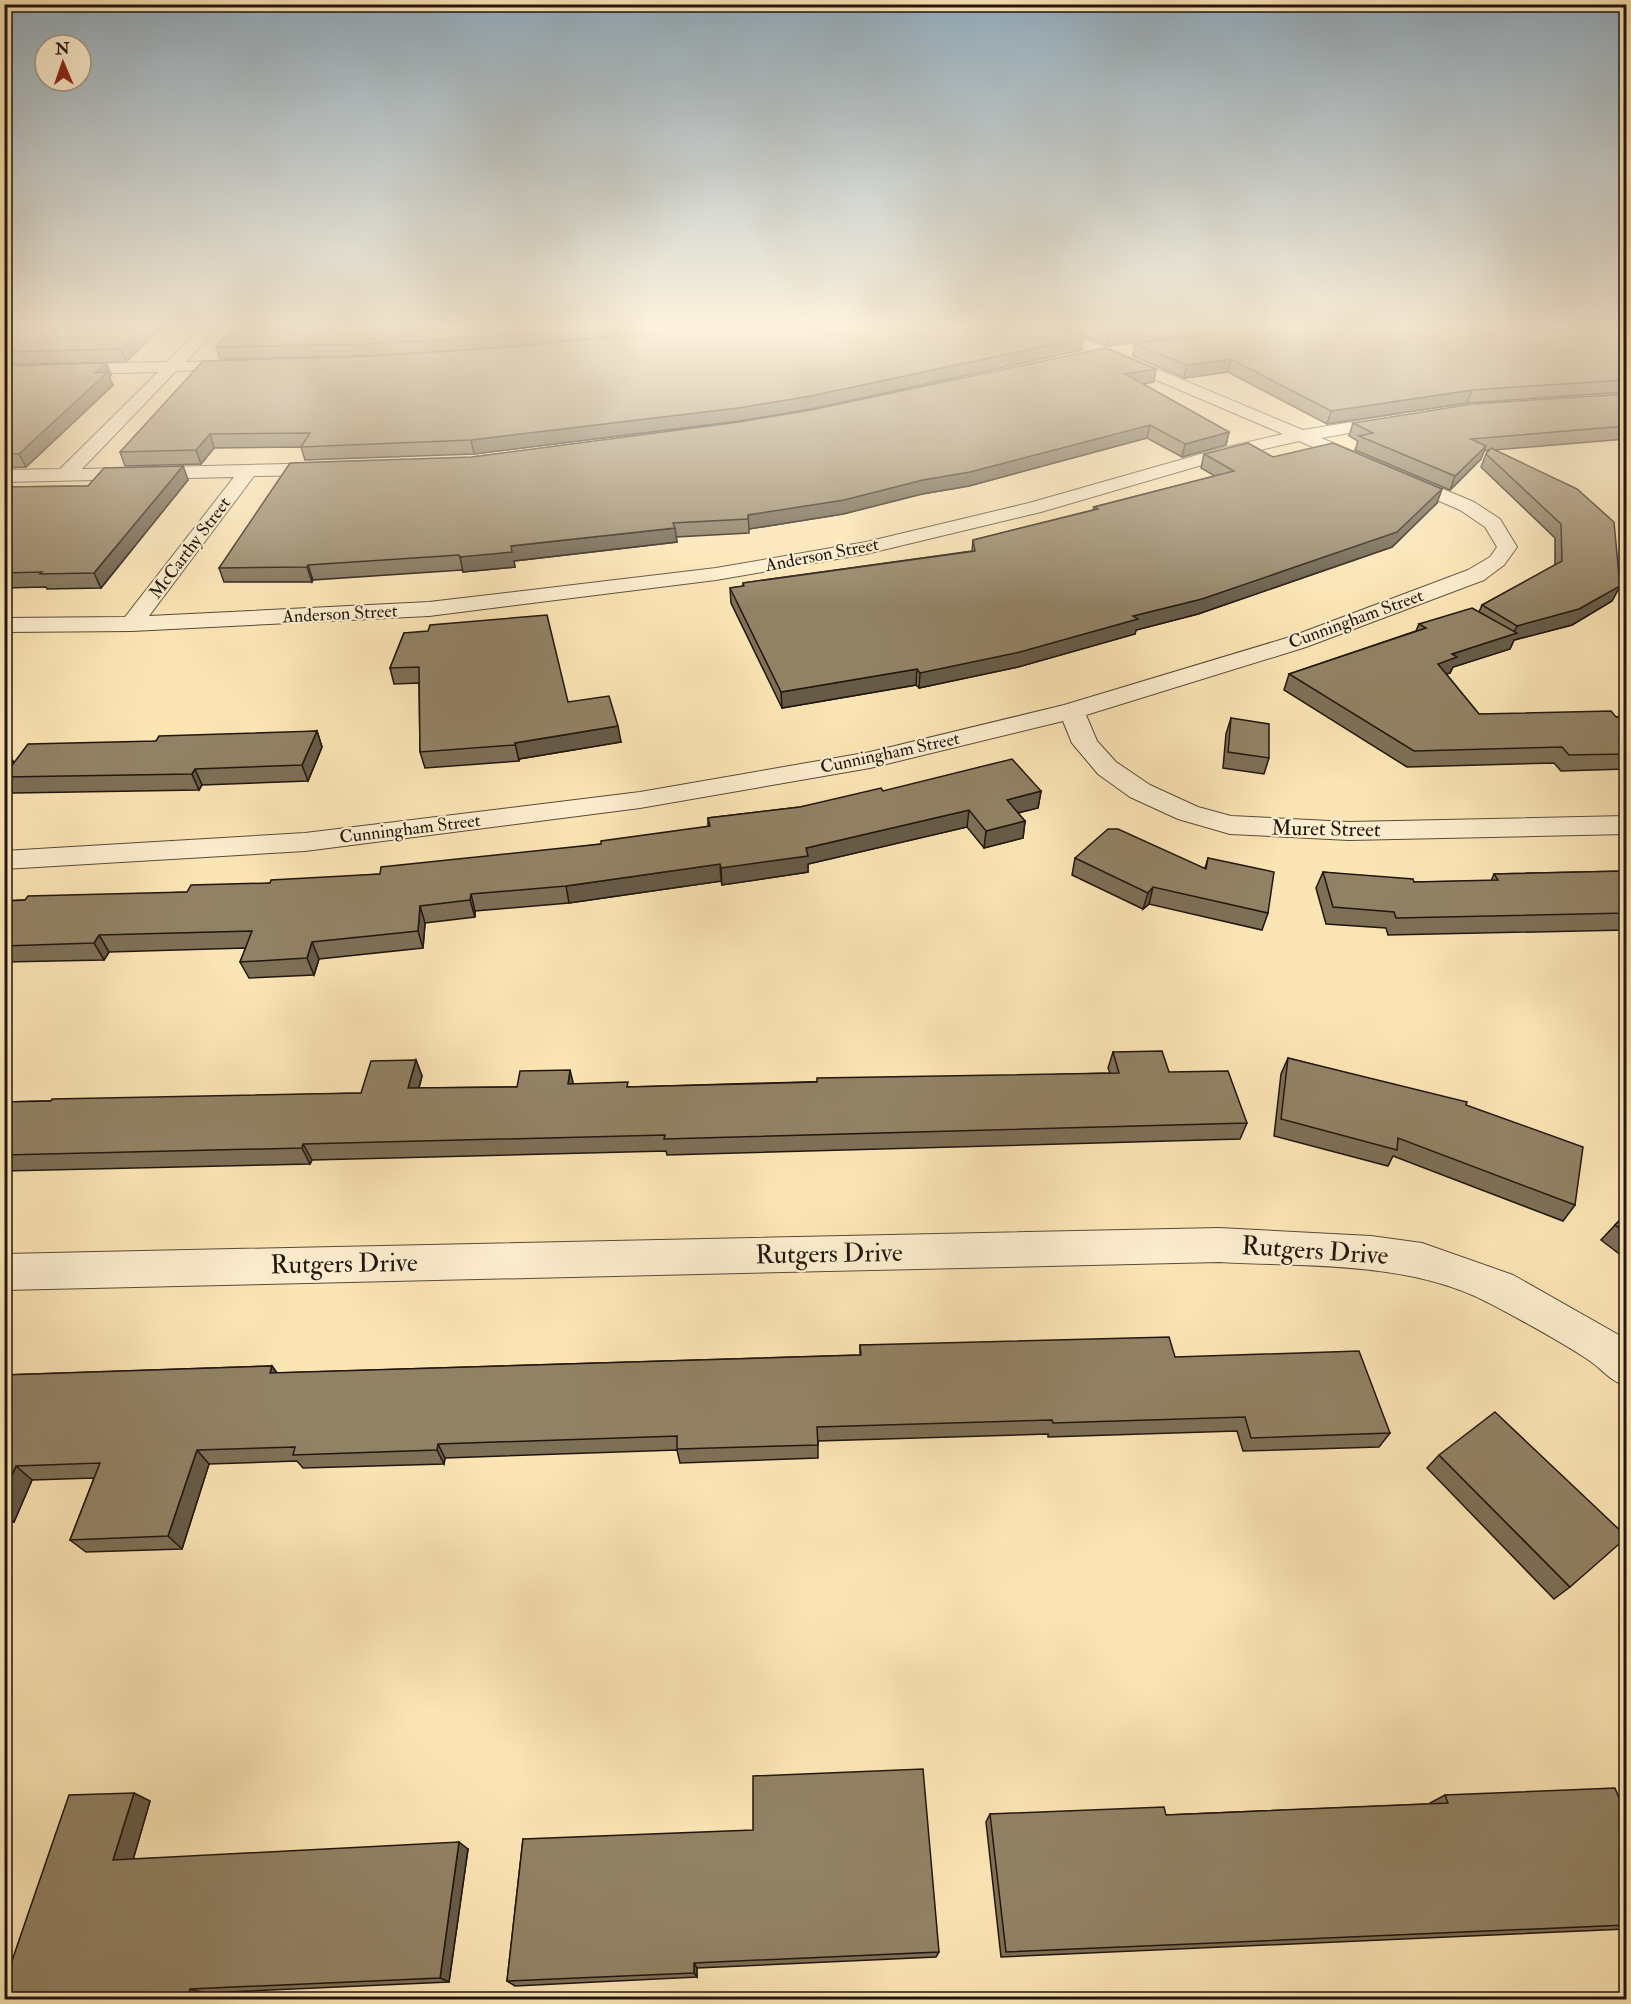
<svg xmlns="http://www.w3.org/2000/svg" width="1631" height="2004" font-family="'IM FELL Double Pica',serif">
<style>
.lines{fill:none;stroke-linecap:round;stroke-linejoin:round}
.minor-casing{stroke:#574a38;stroke-width:2}
.minor{fill:#fdeecf;fill-rule:evenodd}
.wall{fill:#7e7057;stroke:#20160e;stroke-width:1.5}
.shaded-wall{fill:#665b47;stroke:#20160e;stroke-width:1.5}
.building{fill:#928265;stroke:#20160e;stroke-width:1.5}
.labels{text-anchor:middle;dominant-baseline:central;stroke-width:4.5;stroke-linejoin:round;paint-order:stroke}
.far-street-label{font-size:18px;fill:#20160e;stroke:#fdeecf}
.street-label{font-size:21px;fill:#20160e;stroke:#fdeecf}
.near-street-label{font-size:26px;fill:#20160e;stroke:#fdeecf}
</style>
<rect width="100%" height="100%" fill="#fce5b5"/>
<filter id="stains"><feTurbulence type="fractalNoise" baseFrequency=".00333" numOctaves="4"/><feColorMatrix values="0 0 0 0 .2 0 0 0 0 .09 0 0 0 0 .02 0 0 0 .5 -.17"/></filter>
<radialGradient id="worn" r=".72"><stop offset=".6" stop-color="#630" stop-opacity="0"/><stop offset="1" stop-color="#630" stop-opacity=".3"/></radialGradient>
<g class="lines">
<defs>
<g id="minor">
<polygon points="203,327 218,327 186,362 245,360 253,365 251,368 176,371 82,469 329,463 336,465 338,469 336,473 329,475 254,476 149,616 429,602 716,568 866,542 1029,503 1215,450 1283,434 1039,330 1037,327 1056,327 1303,430 1395,415 1401,416 1404,420 1401,424 1321,438 1474,502 1500,519 1517,547 1504,565 1484,580 1306,647 1086,715 1097,741 1116,762 1150,785 1198,807 1231,816 1349,822 1626,816 1626,834 1349,840 1230,834 1178,819 1130,797 1098,774 1072,743 1063,721 870,768 640,808 305,851 4,869 4,851 305,833 640,792 870,752 1064,705 1290,637 1468,570 1490,557 1497,547 1485,527 1460,510 1299,441 1226,458 1041,512 866,554 716,580 429,616 132,631 4,632 4,618 125,617 234,477 4,482 4,470 60,469 158,372 4,376 4,366 167,362"/>
<path d="M1219,1228L1371,1236L1422,1243L1513,1275L1626,1339V1386C1610,1381 1603,1370 1590,1361C1557,1339 1521,1320 1487,1302C1408,1261 1306,1267 1219,1262L4,1290V1254Z"/>
</g>
</defs>
<use href="#minor" class="minor-casing"/>
<use href="#minor" class="minor"/>
</g>
<g class="wall">
<polygon points="4,327 163,327 126,362 4,364"/>
<polygon points="235,327 694,327 483,349 1082,350 811,409 739,421 474,454 305,460 301,447 214,448 201,464 125,466 120,452 366,356 220,359 216,347"/>
<polygon points="1061,327 1259,327 1107,346"/>
<polygon points="1626,327 1626,392 1467,403 1327,424 1228,372 1184,378 1133,356 1135,344"/>
<polygon points="106,363 111,375 109,377 113,385 26,467 4,468 4,366"/>
<polygon points="1154,382 1143,384 1229,432 1226,445 1182,457 1147,438 969,486 922,494 843,514 749,529 749,533 676,537 677,542 514,561 515,567 463,572 462,570 313,580 312,582 224,582 219,568 472,457"/>
<polygon points="1626,394 1626,439 1494,450 1620,586 1612,601 1572,625 1514,640 1510,649 1453,667 1450,673 1446,674 1479,714 1626,717 1626,769 1561,771 1554,763 1407,767 1284,690 1289,674 1416,631 1419,624 1479,612 1482,605 1555,565 1555,538 1481,467 1486,454 1489,450 1484,451 1481,459 1450,490 1355,450 1358,441 1349,436 1353,423"/>
<polygon points="1204,454 1273,457 1437,503 1392,547 1198,614 1136,630 1135,634 1018,667 919,688 916,685 782,708 731,603 730,588 743,586 743,583 972,551 973,540 1093,510 1094,507 1215,476 1201,468"/>
<polygon points="183,466 188,480 101,588 47,589 46,587 4,588 4,477 8,484 5,487 88,486"/>
<polygon points="404,633 568,702 621,742 519,759 519,761 425,768 420,752 419,683 394,684 390,668"/>
<polygon points="1231,718 1269,758 1264,774 1223,768 1226,734"/>
<polygon points="317,731 322,747 308,781 202,785 199,790 13,793 4,779 4,747 14,763 156,741"/>
<polygon points="883,791 1041,791 1038,808 1018,813 1025,821 1023,838 984,848 967,827 808,864 808,872 722,885 721,881 569,903 475,911 475,917 425,923 423,948 319,959 314,975 249,978 240,962 246,948 109,952 104,960 4,962 4,901 187,892 270,883 380,874 601,844 708,827 708,818 800,807"/>
<polygon points="1075,858 1205,868 1208,858 1268,913 1262,930 1149,904 1143,909 1072,875"/>
<polygon points="1626,871 1626,930 1388,935 1386,928 1326,924 1316,888 1323,872 1414,882 1491,881 1494,874"/>
<polygon points="1113,1052 1169,1072 1247,1123 1240,1139 667,1155 666,1151 312,1160 310,1164 4,1171 4,1102 361,1093 416,1060 422,1076 419,1088 517,1087 573,1084 629,1087 1110,1073 1108,1068"/>
<polygon points="1288,1058 1466,1105 1575,1205 1563,1221 1393,1156 1388,1166 1274,1136 1281,1074"/>
<polygon points="1626,1214 1626,1259 1601,1240 1615,1225"/>
<polygon points="860,1345 1175,1357 1390,1433 1379,1447 1243,1451 1237,1431 1048,1437 1048,1434 818,1441 818,1458 680,1463 677,1450 445,1458 444,1464 303,1468 297,1461 209,1464 182,1549 86,1552 70,1540 94,1478 32,1480 14,1522 4,1522 4,1375 272,1366 277,1373 860,1355"/>
<polygon points="1439,1455 1570,1587 1554,1599 1427,1468"/>
<polygon points="1445,1795 1626,1815 1626,1929 1001,1957 986,1822 990,1814 1166,1815 1430,1804 1430,1803"/>
<polygon points="150,1801 133,1859 468,1849 449,1982 206,1993 204,2000 4,2000"/>
<polygon points="523,1839 939,1952 936,1957 697,1968 697,1977 515,1986 507,1981"/>
</g>
<g class="shaded-wall">
<polygon points="146,327 163,327 126,362 121,349"/>
<polygon points="580,327 694,327 476,350 474,338"/>
<polygon points="1166,327 1259,327 1107,346 1109,334"/>
<polygon points="1083,338 1082,350 811,409 739,421 474,454 471,440"/>
<polygon points="1231,359 1228,372 1184,378 1187,365"/>
<polygon points="106,363 111,375 109,377 113,385 26,467 19,454 95,373"/>
<polygon points="1156,369 1154,382 1123,386 1125,374"/>
<polygon points="1472,390 1467,403 1327,424 1331,411"/>
<polygon points="1150,425 1147,438 969,486 922,494 843,514 749,529 748,515"/>
<polygon points="1229,432 1226,445 1182,457 1185,444"/>
<polygon points="210,434 214,448 201,464 196,450"/>
<polygon points="1486,446 1481,459 1450,490 1455,476"/>
<polygon points="183,466 188,480 101,588 94,573"/>
<polygon points="4,477 8,484 4,487"/>
<polygon points="1442,489 1437,503 1392,547 1198,614 1136,630 1135,634 1018,667 919,688 920,673"/>
<polygon points="675,528 677,542 514,561 515,567 463,572 460,557 511,546"/>
<polygon points="308,565 313,580 312,582 307,567"/>
<polygon points="1620,586 1612,601 1572,625 1514,640 1510,649 1453,667 1450,673 1431,679 1438,664 1452,654 1513,634 1517,626"/>
<polygon points="917,669 916,685 782,708 781,692"/>
<polygon points="618,726 621,742 519,759 519,761 515,743"/>
<polygon points="317,731 322,747 308,781 302,765"/>
<polygon points="5,747 14,763 4,776 4,748"/>
<polygon points="195,769 202,785 199,790 192,774"/>
<polygon points="1041,791 1038,808 1005,816 1007,800"/>
<polygon points="969,810 967,827 808,864 808,872 722,885 721,868"/>
<polygon points="1025,821 1023,838 984,848 986,831"/>
<polygon points="720,864 721,881 569,903 566,886"/>
<polygon points="1153,887 1149,904 1143,909 1148,893"/>
<polygon points="471,894 475,911 475,917 470,900"/>
<polygon points="420,906 425,923 423,948 418,931"/>
<polygon points="99,935 109,952 104,960 94,943"/>
<polygon points="312,942 319,959 314,975 307,958"/>
<polygon points="416,1060 422,1076 414,1104 408,1088"/>
<polygon points="570,1070 574,1086 568,1084"/>
<polygon points="303,1144 312,1160 310,1164 302,1148"/>
<polygon points="272,1366 282,1380 270,1373"/>
<polygon points="438,1444 445,1458 444,1464 437,1450"/>
<polygon points="197,1450 209,1464 182,1549 168,1536"/>
<polygon points="16,1466 32,1480 14,1522 4,1514 4,1493"/>
<polygon points="134,1793 150,1801 131,1867 113,1860"/>
<polygon points="459,1842 468,1849 449,1982 440,1978"/>
<polygon points="694,1963 697,1968 697,1977 694,1973"/>
<polygon points="190,1989 206,1993 204,2000 187,2000"/>
</g>
<g class="building">
<polygon points="4,327 146,327 121,349 4,352"/>
<polygon points="235,327 580,327 474,338 363,344 216,347"/>
<polygon points="703,327 1055,327 1083,338 811,396 738,408 471,440 301,447 310,433 210,434 196,450 120,452 203,361 373,356 524,346 677,331"/>
<polygon points="1092,327 1166,327 1109,334"/>
<polygon points="1269,327 1626,327 1626,380 1472,390 1331,411 1231,359 1187,365 1135,344"/>
<polygon points="1105,348 1156,369 1125,374 1229,432 1185,444 1150,425 970,472 923,480 844,500 748,515 748,519 673,523 675,528 511,546 512,552 460,557 459,555 308,565 307,567 219,568 290,463 472,457 739,422 811,410"/>
<polygon points="106,363 95,373 108,372 19,454 4,454 4,366"/>
<polygon points="1626,394 1626,426 1471,439 1486,446 1455,476 1359,436 1373,433 1353,423 1472,404"/>
<polygon points="1248,443 1273,457 1333,443 1442,489 1397,532 1202,599 1133,616 1138,619 1020,652 920,673 917,669 781,692 730,588 744,586 743,583 975,551 973,540 1098,509 1094,507 1234,471 1204,454"/>
<polygon points="1491,448 1577,489 1614,522 1620,586 1579,609 1517,626 1482,605 1562,561 1561,524 1486,454"/>
<polygon points="183,466 94,573 40,574 42,572 4,573 4,487 88,486 104,468"/>
<polygon points="1472,608 1517,633 1452,654 1457,657 1438,664 1479,714 1611,711 1616,717 1626,717 1626,754 1569,755 1562,747 1414,751 1289,674 1426,628 1419,624"/>
<polygon points="547,615 568,702 609,696 618,726 515,743 515,745 420,752 419,667 390,668 404,633 428,631 430,625"/>
<polygon points="1231,718 1269,724 1269,758 1228,752"/>
<polygon points="317,731 302,765 195,769 192,774 4,777 4,776 28,744 156,741 159,736"/>
<polygon points="1012,759 1041,791 1007,800 1025,821 986,831 969,810 806,848 808,856 721,868 720,864 566,886 471,894 470,900 420,906 418,931 312,942 307,958 240,962 252,931 99,935 94,943 4,946 4,901 25,900 28,896 187,892 191,885 270,883 271,880 380,874 381,867 601,844 601,841 710,826 708,818 800,807 881,788 883,791"/>
<polygon points="1108,829 1118,829 1206,869 1208,858 1274,872 1268,913 1153,887 1148,893 1075,858"/>
<polygon points="1626,871 1626,913 1396,918 1394,912 1333,907 1323,872 1413,879 1414,882 1498,880 1494,874"/>
<polygon points="1162,1051 1169,1072 1228,1071 1247,1123 664,1139 665,1135 303,1144 302,1148 4,1155 4,1102 51,1101 52,1099 361,1093 371,1061 416,1060 408,1088 517,1087 520,1071 570,1070 568,1084 628,1082 627,1087 817,1082 817,1078 1119,1073 1113,1052"/>
<polygon points="1288,1058 1467,1102 1466,1105 1583,1147 1575,1205 1398,1138 1397,1150 1281,1119"/>
<polygon points="1626,1214 1626,1233 1615,1225"/>
<polygon points="1169,1337 1175,1357 1359,1351 1390,1433 1251,1438 1245,1417 1053,1423 1052,1420 817,1427 818,1445 677,1449 677,1436 438,1444 437,1450 293,1455 295,1447 197,1450 168,1536 70,1540 100,1463 16,1466 4,1493 4,1375 272,1366 270,1373 861,1355 860,1345"/>
<polygon points="1495,1412 1626,1536 1626,1538 1570,1587 1439,1455"/>
<polygon points="923,1769 939,1952 694,1963 694,1973 507,1981 523,1839 753,1830 753,1776"/>
<polygon points="1615,1788 1626,1815 1626,1925 1006,1952 990,1814 1164,1807 1166,1815 1448,1803 1445,1795"/>
<polygon points="134,1793 113,1860 459,1842 440,1978 190,1989 187,2000 4,2000 4,1984 69,1795"/>
</g>
<linearGradient id="sky" x2="0" y2="1"><stop stop-color="#92acbd"/><stop offset="0.54" stop-color="#fef3de"/><stop offset="1" stop-color="#fef3de" stop-opacity="0"/></linearGradient>
<rect width="1631" height="607" fill="url(#sky)"/>
<g class="labels">
<g class="far-street-label">
<text transform="translate(190 548) rotate(-53)">McCarthy Street</text>
<text transform="translate(822 555) rotate(-11)">Anderson Street</text>
<text transform="translate(340 614) rotate(-3)">Anderson Street</text>
<text transform="translate(1356 619) rotate(-20)">Cunningham Street</text>
<text transform="translate(890 753) rotate(-12)">Cunningham Street</text>
<text transform="translate(410 829) rotate(-7)">Cunningham Street</text>
</g>
<g class="street-label">
<text transform="translate(1326 829) rotate(1)">Muret Street</text>
</g>
<g class="near-street-label">
<text transform="translate(1315 1251) rotate(4)">Rutgers Drive</text>
<text transform="translate(829 1254) rotate(-1)">Rutgers Drive</text>
<text transform="translate(344 1264) rotate(-1)">Rutgers Drive</text>
</g>
</g>
<rect width="1631" height="2004" fill="none" stroke="#fce5b5" stroke-width="24"/>
<rect x="6" y="6" width="1619" height="1992" fill="none" stroke="#20160e" stroke-width="3"/>
<rect x="12" y="12" width="1607" height="1980" fill="none" stroke="#20160e" stroke-width="1.5"/>
<g transform="translate(63 63) rotate(358)"><circle r="28" fill="#fdeecf" stroke="#a59882" stroke-width="1.5"/>
<path d="M0-4.5L10 22L0 15L-10 22Z" fill="#8f2418"/>
<text y="-9" font-size="16" font-weight="bold" text-anchor="middle" fill="#20160e">N</text>
</g>
<rect width="100%" height="100%" filter="url(#stains)"/>
<rect width="100%" height="100%" fill="url(#worn)"/>
</svg>
